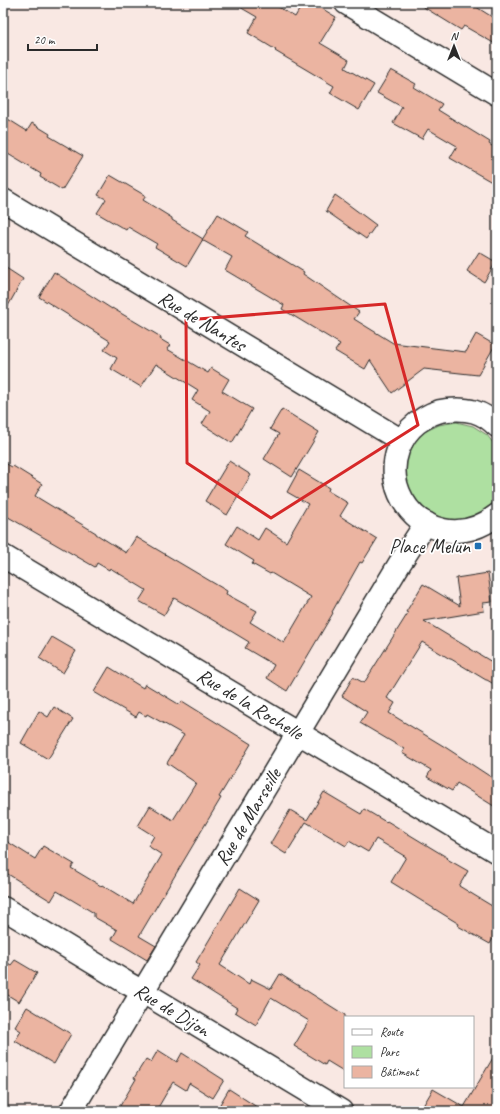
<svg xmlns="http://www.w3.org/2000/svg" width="500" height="1114" font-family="Caveat,sans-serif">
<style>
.green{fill:#aee0a1;stroke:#6c8666}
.building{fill:#ebb4a1;stroke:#2b2b2b}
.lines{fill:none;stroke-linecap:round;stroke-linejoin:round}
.street-casing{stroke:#2b2b2b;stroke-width:25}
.street{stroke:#fff;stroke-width:22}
.marked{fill:none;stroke:#d62828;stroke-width:3;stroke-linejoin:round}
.poi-dot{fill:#1f6fb2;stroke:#fff;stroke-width:1.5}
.labels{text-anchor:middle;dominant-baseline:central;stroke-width:3.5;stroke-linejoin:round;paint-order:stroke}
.street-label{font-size:20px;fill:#2b2b2b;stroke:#fff}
.poi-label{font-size:20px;fill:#2b2b2b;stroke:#fff;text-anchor:end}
</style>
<rect width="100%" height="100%" fill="#f9e8e3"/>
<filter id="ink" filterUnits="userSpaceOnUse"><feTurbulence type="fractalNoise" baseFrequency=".025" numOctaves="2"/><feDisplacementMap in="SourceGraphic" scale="8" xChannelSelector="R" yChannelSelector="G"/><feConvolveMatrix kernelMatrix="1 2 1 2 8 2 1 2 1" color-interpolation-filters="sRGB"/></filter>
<g filter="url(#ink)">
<polygon class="green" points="456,422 473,426 487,435 497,448 496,498 485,511 472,519 456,522 441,520 415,504 404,475 405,459 412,445 424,432 439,425"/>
<g class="building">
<polygon points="233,3 272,3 295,17 303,3 313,3 336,17 320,43 349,60 345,68 374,85 359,110 330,93 334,86 275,51 276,50 248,33 257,17"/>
<polygon points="417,3 470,3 497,20 497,45 464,26 461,30"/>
<polygon points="391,70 416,84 414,87 442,104 438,110 490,142 489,144 497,149 497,185 450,158 457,146 428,129 422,139 393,123 402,107 377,93"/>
<polygon points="3,116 27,131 32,123 50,134 49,136 83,156 62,190 40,177 41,174 3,151"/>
<polygon points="110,175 146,196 143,200 172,218 172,220 203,239 187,266 155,247 157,244 128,227 126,230 97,213 106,199 98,195"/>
<polygon points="335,195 345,202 376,225 366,239 326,211"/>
<polygon points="218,214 248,232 245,236 304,272 303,274 359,312 354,319 393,343 466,352 476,334 495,345 478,375 424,369 392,393 370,360 365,369 335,351 340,344 282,309 284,305 225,270 232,257 202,240"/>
<polygon points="479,252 496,262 484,282 467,271"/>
<polygon points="3,266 23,279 3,315"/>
<polygon points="54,272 112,309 112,308 161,337 160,339 170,345 167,349 208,373 211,368 229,379 222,391 252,409 232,443 202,424 210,411 192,400 198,390 156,364 141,387 111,369 117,358 104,350 110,341 39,297"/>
<polygon points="282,409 319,432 292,477 264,459 279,434 270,429"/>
<polygon points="229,461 251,475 227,515 205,501"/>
<polygon points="3,462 12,467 13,466 42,484 35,496 96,533 96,534 126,553 136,537 227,591 226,594 257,611 250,622 284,643 311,597 271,573 270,574 252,564 254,561 226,544 237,526 258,540 265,528 286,542 308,504 287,492 299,470 329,488 328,491 348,503 340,516 377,539 362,563 360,562 332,612 333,613 287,691 267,678 274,665 245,648 249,642 211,619 174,598 164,615 139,601 146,590 110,568 109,570 97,563 95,567 3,514"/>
<polygon points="488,573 492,602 483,603 484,611 424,621 497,665 497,686 487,680 486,680 451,659 450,659 422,642 387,698 395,703 389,713 445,747 497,781 497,808 457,783 452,791 427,777 431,770 402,753 404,749 360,723 367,712 342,696 353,677 364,683 408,613 406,612 423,584 460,606 456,578"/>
<polygon points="52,637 76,651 63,673 39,658"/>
<polygon points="109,667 143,688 145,684 180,705 182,701 251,744 219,797 221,798 139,936 156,946 147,960 112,939 117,930 94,917 94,913 57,891 51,901 3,871 3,839 35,859 43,846 74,864 71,868 101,886 102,885 133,904 162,855 148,846 154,836 138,826 150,806 173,820 196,783 167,763 184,735 147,714 146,716 139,712 136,717 94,692"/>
<polygon points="54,707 73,719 48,759 21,743 39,711 48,717"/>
<polygon points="324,792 361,814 364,809 386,822 387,821 448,858 447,859 468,871 459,886 497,909 497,931 490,944 458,926 459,924 391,882 406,857 376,839 368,852 349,841 346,846 306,822 286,854 270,844 290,810 307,820"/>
<polygon points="240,888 259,900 220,965 249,984 251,979 271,989 280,974 345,1015 345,1072 327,1061 325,1065 294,1046 309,1021 271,998 256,1025 235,1012 237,1008 191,979 200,965 196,962"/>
<polygon points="3,960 11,965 15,960 37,973 19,1002 3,992"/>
<polygon points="27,1007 71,1034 54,1064 15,1041 21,1031 15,1027"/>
<polygon points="158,1050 177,1062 182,1053 224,1080 213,1098 189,1083 186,1090 173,1082 156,1111 117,1111 136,1079 134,1078 146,1059 151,1062"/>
<polygon points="497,1051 497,1111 420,1111 433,1089 464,1107"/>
<polygon points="229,1089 263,1111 216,1111"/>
</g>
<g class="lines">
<defs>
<g id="street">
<polyline points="346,3 497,94"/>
<polyline points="3,200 402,441"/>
<path d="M497,426C482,411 468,408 447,410C436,411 426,416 417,423C408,430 402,439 398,450C386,484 407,522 443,530C463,534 482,527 497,515"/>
<polyline points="3,556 497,852"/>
<polyline points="3,908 127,983 143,992 341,1111"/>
<polyline points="71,1111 400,563 426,523"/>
</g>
</defs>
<use href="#street" class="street-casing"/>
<use href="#street" class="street"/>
</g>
</g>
<path class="marked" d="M385,304L418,425L271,518L187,463L186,320Z"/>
<rect class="poi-dot" x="474" y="542" width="8" height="8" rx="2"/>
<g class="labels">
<g class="street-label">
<text transform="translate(202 321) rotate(31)">Rue de Nantes</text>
<text transform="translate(250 704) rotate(31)">Rue de la Rochelle</text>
<text transform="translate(248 817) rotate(-59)">Rue de Marseille</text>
<text transform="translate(172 1010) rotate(31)">Rue de Dijon</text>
</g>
<g class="poi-label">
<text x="470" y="546">Place Melun</text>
</g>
</g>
<rect width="500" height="1114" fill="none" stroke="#fff" stroke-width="16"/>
<rect x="8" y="8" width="484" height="1098" fill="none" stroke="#2b2b2b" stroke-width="1.5" filter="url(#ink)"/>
<rect x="344" y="1016" width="130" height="72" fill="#ffffff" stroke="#aaaaaa"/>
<rect x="352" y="1029" width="20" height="6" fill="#ffffff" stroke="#aaaaaa"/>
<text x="380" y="1036" font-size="12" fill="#2b2b2b">Route</text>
<rect x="352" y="1046" width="20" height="12" fill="#aee0a1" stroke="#aaaaaa"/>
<text x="380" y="1056" font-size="12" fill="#2b2b2b">Parc</text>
<rect x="352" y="1066" width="20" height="12" fill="#ebb4a1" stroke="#aaaaaa"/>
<text x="380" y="1076" font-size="12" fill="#2b2b2b">Bâtiment</text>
<g transform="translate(454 46)" stroke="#ffffff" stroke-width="3" paint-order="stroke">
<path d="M0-3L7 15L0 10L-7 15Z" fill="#2b2b2b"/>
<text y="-6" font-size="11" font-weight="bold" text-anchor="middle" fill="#2b2b2b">N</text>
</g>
<path d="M28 44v6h69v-6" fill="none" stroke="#2b2b2b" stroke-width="2"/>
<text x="34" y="44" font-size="12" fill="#2b2b2b" stroke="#ffffff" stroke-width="3" paint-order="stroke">20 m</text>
</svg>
